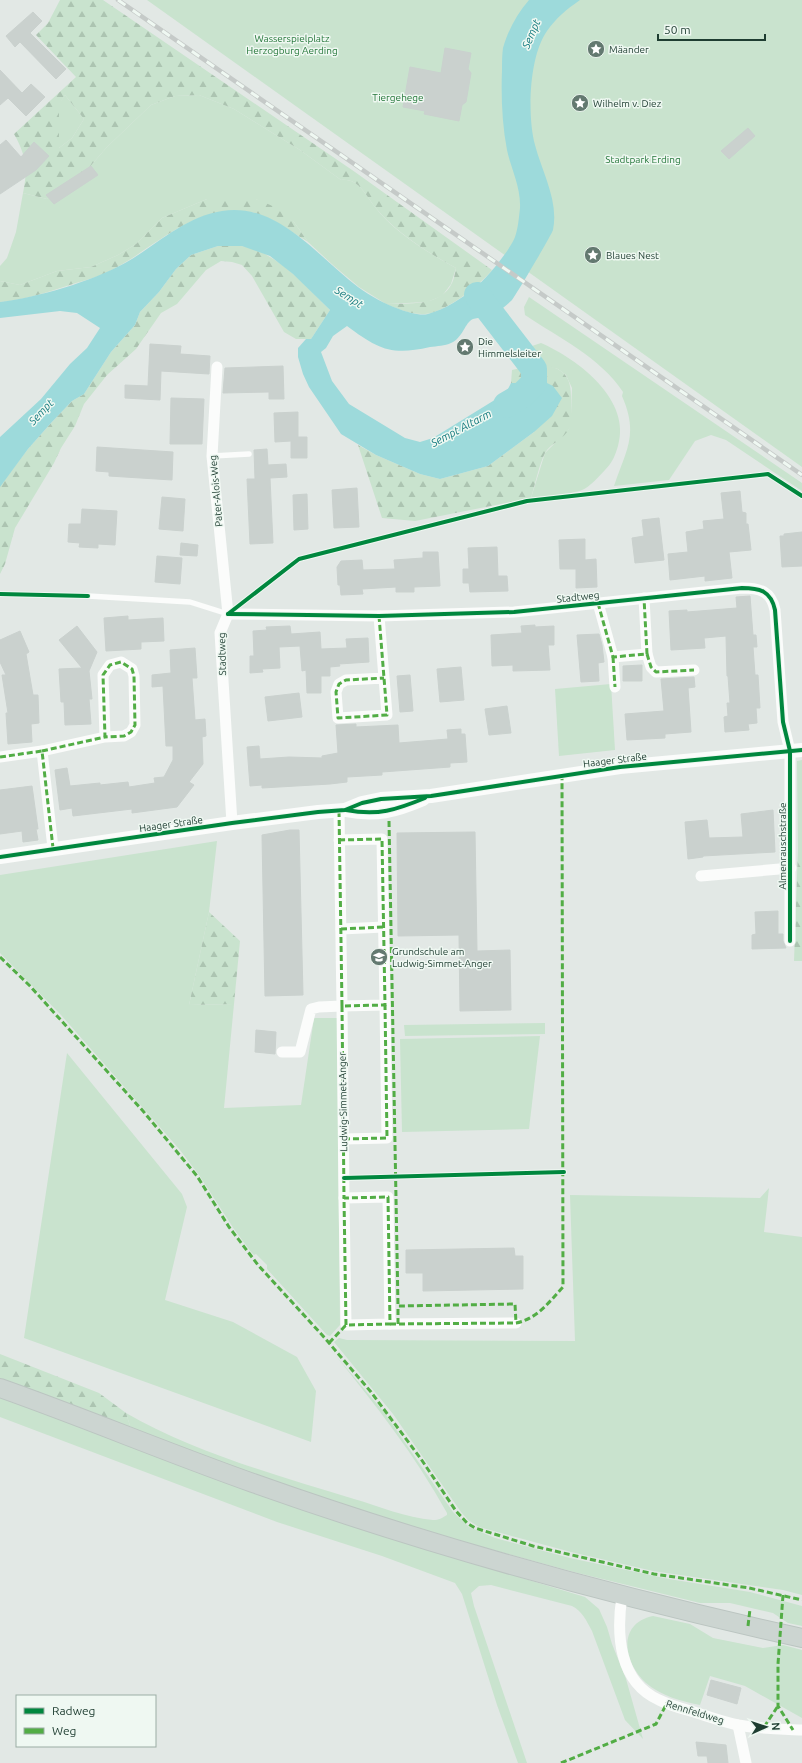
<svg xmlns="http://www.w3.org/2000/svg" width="802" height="1763" font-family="Ubuntu,sans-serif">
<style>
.green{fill:#c9e3ce}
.forest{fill:url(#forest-firs);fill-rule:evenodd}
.water{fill:#9ddadb}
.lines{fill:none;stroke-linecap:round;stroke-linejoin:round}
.river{stroke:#9ddadb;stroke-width:26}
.building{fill:#cad1ce;stroke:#cad1ce}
.primary-casing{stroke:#bbc5c1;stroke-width:20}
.service{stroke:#fbfcfb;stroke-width:5.5}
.minor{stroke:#fbfcfb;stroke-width:11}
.tertiary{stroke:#fbfcfb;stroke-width:14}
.primary{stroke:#ccd5d1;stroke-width:18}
.rail-casing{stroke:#c5cac8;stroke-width:4.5}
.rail{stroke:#eff8f2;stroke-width:3;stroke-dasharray:9;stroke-linecap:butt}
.quiet{stroke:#52ad45;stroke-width:3;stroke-dasharray:6 3;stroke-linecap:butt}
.cycleway-casing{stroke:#eff8f2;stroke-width:6}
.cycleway{stroke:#00873e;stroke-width:4}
.labels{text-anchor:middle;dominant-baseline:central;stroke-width:3;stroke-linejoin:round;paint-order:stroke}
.park-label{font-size:10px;fill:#25773a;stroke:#eff8f2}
.poi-label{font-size:10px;fill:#1e3d31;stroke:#eff8f2;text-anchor:start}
.street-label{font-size:10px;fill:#1e3d31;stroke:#eff8f2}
.water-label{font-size:11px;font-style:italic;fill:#137a7e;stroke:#eff8f2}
</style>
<defs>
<pattern id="forest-firs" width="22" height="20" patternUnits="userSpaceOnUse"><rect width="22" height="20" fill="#c9e3ce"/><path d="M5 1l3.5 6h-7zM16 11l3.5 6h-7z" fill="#acc4b1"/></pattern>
</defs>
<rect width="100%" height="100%" fill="#e2e8e5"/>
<g class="green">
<polygon points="147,0 802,0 802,467"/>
<polygon points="65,95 84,119 72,138 59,148 59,104"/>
<path d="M199,95L234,109L300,150L341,180C359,178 366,196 375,207C394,232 428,253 456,268L451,284L442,296L427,302L386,304L359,287L334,266L308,242L294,222L256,199H207L162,218L136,244L118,255L91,267L57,271L20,285L0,281V266L7,258L16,232L23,193L47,199L87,170L107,147L151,105L175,96Z"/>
<path d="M529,297L802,483V491L726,440L711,435L695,441L669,480L614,486C626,450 639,435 622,396L623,392C600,357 559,338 525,315L524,307Z"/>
<path d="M541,343C578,359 632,400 618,446C615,456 612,463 605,470C600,475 589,488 582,490C573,494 543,496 531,498L545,453L569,429L571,414L572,388L566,375L558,369L541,365L527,353L529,347Z"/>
<polygon points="611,684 615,750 559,756 555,689"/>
<polygon points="802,760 802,849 798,849 797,761"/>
<polygon points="217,841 209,912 189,1005 234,1004 224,1108 301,1105 314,1018 337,1018 340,1325 330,1336 327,1335 267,1269 267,1265 256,1254 254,1255 251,1252 234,1229 199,1175 180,1150 61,1015 0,953 0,875"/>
<polygon points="545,1023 545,1034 405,1036 404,1025"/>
<polygon points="540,1036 529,1129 402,1132 400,1039"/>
<polygon points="67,1053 182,1194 187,1207 165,1300 233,1322 297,1357 316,1391 311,1442 24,1338"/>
<polygon points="769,1188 764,1232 802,1237 802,1595 783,1590 653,1571 571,1552 479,1527 468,1520 461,1512 393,1414 334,1342 339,1338 347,1340 575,1341 570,1195 760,1198"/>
<path d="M336,1356L384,1412L453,1512L469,1527L495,1538L570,1558L669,1579L750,1592L802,1606V1626L788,1623L773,1613L730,1603H700L574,1572L424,1531L290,1487L131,1429L126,1413C193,1452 279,1476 354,1499C379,1506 406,1518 433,1520C439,1520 442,1518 447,1515V1513C415,1455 377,1407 336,1356Z"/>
<path d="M0,1397L224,1482L341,1523L585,1597L599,1609L607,1627L612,1644L626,1679L643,1739L625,1720L592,1631C586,1620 582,1611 572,1606L491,1585L479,1586L471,1593L474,1606L527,1763H518L497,1705L462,1594L455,1583L382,1556L277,1522L0,1417Z"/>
<path d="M653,1616L690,1624L713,1638L763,1648L783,1645L802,1650V1718L745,1686L710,1676L700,1705C681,1701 661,1696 646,1683C624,1663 616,1624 653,1616Z"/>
</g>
<g class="forest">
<path d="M60,0H103L355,172L492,270C480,285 445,313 425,314C412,315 398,309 386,304C408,303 441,307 452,283C454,279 455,273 456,268C428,253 395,232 375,207C366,196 359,178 341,180L300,150L234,109L199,95L175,96L151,105L107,147L87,170L58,194L47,199L23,193C28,169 26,155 14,134L76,77L36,35L48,23ZM65,95L84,119L72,138L59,148V105Z"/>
<path d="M207,199H256L275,207L294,222L308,242C290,231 270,215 249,212C194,203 153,250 108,272C98,277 86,280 76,283C51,291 26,300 0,302V281L20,285L57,271L91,267L118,255L136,244L162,218Z"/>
<path d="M218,246C225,246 235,244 242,246C279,253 305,286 330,310L311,339H296L284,332L252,276L242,265L232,262L221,261L206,270L177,304L161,313L136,349L107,375L84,404L75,426L61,448L54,463L15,528L5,564L0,574V486L28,449L51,423L72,401L84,394L111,352L135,325L140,312L159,292L176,269L191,255Z"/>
<path d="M538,364C569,368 572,379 571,408C571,414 572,424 569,429C564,439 550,444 545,453C539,465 535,485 531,498L415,521L382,518L358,445L376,455L420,474L440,479L488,466L534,432L543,381L534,383H511L512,370Z"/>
<polygon points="798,849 802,849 802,961 794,961"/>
<polygon points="209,912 240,941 234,1004 189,1005"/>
<polygon points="0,1354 99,1393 126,1413 131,1429 0,1379"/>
</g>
<path class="water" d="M529,0H580C567,9 556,18 547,31C529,56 527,116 535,145C542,172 559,201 553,230C552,234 516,295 512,300C507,305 499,311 493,315C487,319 479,317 473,319C465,322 463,338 451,343C445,346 437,346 430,347C391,356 378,349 347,326L333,336L326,348L321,352L332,381L349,404L405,438L420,442L433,438L506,393L511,383H534L543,381L553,386L562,398L552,416L534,432L488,466L440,479L420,474L376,455L341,434L309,387L303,374L298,357V348L306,339H311L330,310L293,274L270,256L242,246H218L191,255L176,269L159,292L140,312L135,325L111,352L84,394L72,401L51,423L28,449L0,487V437L41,399L70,364L87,348L100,328L77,313L60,311L0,318V302C39,297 90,282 125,263C157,245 184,217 222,211C278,202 318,257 358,287C370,296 385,304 399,309C407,312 420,316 428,314C446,309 462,298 476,287C487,278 510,250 515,237C518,229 519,217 520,208C521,187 511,169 507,150C502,124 501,96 502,70C502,63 502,55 503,48C508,30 517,14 529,0Z"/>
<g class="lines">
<polyline class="river" points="477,295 534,369 534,383 521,396 506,405"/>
</g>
<g class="building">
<polygon points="33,12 42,21 30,33 66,69 56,79 20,42 15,47 6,36"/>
<polygon points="445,48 471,53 468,69 471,73 466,102 462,105 459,121 424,114 425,111 403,107 410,67 441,73"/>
<polygon points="0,70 22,93 31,84 45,97 26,116 8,98 0,105"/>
<polygon points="748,128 755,136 729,159 721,151"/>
<polygon points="6,140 21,157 34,142 49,156 36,170 0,194 0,145"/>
<polygon points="91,166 98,175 54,204 46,195"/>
<polygon points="150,344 181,346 180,354 210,356 209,374 161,371 160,400 125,398 125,385 148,386"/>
<polygon points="283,366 284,399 269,399 269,392 223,393 225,368"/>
<polygon points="171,398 204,399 202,444 170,444"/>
<polygon points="298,412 298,437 307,437 307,458 291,458 291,441 275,442 274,413"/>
<polygon points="97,447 173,452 172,480 109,476 109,472 96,471"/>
<polygon points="267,449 268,465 286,464 287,477 270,478 273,543 250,544 247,479 255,479 254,450"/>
<polygon points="357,488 359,527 334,528 332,490"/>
<polygon points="740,491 742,512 746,513 746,524 748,524 751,550 729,552 732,578 705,581 705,576 670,580 668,554 688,552 686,532 704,529 703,521 724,519 721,493"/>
<polygon points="307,494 308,529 294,530 293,495"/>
<polygon points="162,497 185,499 183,531 159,529"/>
<polygon points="82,509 117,511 115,545 98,544 98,548 79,547 80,543 68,542 69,524 81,524"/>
<polygon points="659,518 664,560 635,563 632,538 644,536 642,520"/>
<polygon points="802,532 802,566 782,567 780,536 784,536 784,534"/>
<polygon points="585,539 585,560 596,559 597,587 576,588 576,569 560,569 559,540"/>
<polygon points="181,543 198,545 197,556 180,555"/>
<polygon points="497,547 498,576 507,576 508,591 470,592 469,583 463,583 463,569 469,569 468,548"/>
<polygon points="423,552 438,552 440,586 414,587 414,592 396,592 396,587 362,589 363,594 341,595 340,585 338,585 337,567 341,561 362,560 363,570 395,569 394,560 423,558"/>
<polygon points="157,556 182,558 180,584 155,582"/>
<polygon points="750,596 753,635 756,635 757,647 753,647 755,675 758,675 760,708 756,708 757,723 748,724 749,730 725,732 724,717 728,716 727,703 730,703 728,676 727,676 726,636 704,638 705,648 671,650 669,611 687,610 687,612 737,608 736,597"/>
<polygon points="128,616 128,620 163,618 164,641 141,642 141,649 106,651 104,618"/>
<polygon points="535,625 535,627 554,626 554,645 548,645 550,670 513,671 513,665 492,666 491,635 522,633 521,626"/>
<polygon points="77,626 97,652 89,671 92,699 89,699 91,724 65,725 64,702 61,702 59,669 82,668 59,640"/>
<polygon points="290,626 291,634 320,632 321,649 347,648 346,639 368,638 369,662 339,664 340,666 330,667 330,676 321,676 321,693 307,693 306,670 302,671 300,646 279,647 280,668 262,669 263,672 250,673 250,656 254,656 253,631 267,630 266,627"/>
<polygon points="20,631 29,652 26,654 33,695 38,695 39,723 31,724 32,742 8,744 6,713 8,713 2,675 6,675 0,662 0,640"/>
<polygon points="599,634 602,645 604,662 598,663 599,681 581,682 577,635"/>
<polygon points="195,648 197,678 192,678 195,720 205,719 206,736 202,737 203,764 189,782 194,785 177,807 132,813 132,809 73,816 72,808 60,810 55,770 67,768 70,786 100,783 100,785 128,782 129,787 155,783 154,778 164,777 173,760 173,746 166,746 163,686 152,687 152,675 171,673 170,650"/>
<polygon points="642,665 642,681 623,681 623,666"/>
<polygon points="461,667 464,700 440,702 437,669"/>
<polygon points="410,675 413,711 400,712 397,676"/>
<polygon points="694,677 695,687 688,688 691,732 665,734 665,738 627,740 625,714 664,711 661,679"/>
<polygon points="299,693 302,717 268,721 265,697"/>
<polygon points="507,706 511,733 489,735 485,709"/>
<polygon points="356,724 356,727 398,725 399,743 448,739 447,730 461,729 461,734 465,734 467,762 450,763 450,767 382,772 382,775 347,777 347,782 330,784 262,788 262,785 250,786 247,747 259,746 260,759 289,757 322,758 322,756 338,753 336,725"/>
<polygon points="32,786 38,829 36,829 38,840 23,842 22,831 0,834 0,790"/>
<polygon points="773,810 775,852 703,856 703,857 688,859 685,822 707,820 709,838 743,837 741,814"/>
<polygon points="290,830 299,830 303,995 265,996 262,835"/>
<polygon points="475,832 477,951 510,950 511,1010 460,1011 459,935 398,936 397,833"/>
<polygon points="778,911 778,934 783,934 783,941 786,948 752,949 752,935 756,934 755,912"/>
<polygon points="256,1030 276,1032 275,1054 255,1052"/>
<polygon points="514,1248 515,1256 523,1256 523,1289 423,1291 423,1273 406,1273 406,1250"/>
<polygon points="711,1680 741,1688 737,1704 707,1695"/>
<polygon points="696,1742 726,1745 728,1763 708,1763 707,1756 698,1756"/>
</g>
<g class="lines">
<defs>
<path id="primary" d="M0,1388C85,1418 168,1453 253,1483C433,1547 616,1597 802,1638"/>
</defs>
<use href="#primary" class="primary-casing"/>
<g class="service">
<polyline points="212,456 249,454"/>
<polyline points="88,596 190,602 228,614"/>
</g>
<g class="minor">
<polyline points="217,367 212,456 228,614"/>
<polyline points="598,603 613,657 647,654 644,598"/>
<path d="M228,614L379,616L514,612L742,588C760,588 771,591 775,610L783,722L790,751V941"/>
<polyline points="228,614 220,633 232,823"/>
<polyline points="379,616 387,715 338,718 336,692 339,684 346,680 384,678"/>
<polyline points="647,654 651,667 656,672 694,670"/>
<polyline points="613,657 615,687"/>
<polyline points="42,751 105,737 103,675 110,665 121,662 132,669 134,676 135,725 131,732 124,736 105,737"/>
<polyline points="0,757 42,751 53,848"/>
<polyline points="339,811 342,1006 385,1005 382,839 339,840"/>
<polyline points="701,876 791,868"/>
<polyline points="341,929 384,927"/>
<polyline points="282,1052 300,1052 311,1009 319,1007 342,1006 344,1198"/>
<polyline points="344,1139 387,1138 385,1005"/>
<polygon points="388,1197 390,1324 346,1325 344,1198"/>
<polyline points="390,1324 516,1323"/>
<path d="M622,1596C616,1635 619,1682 659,1700C671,1706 684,1709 697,1713C710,1717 724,1722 738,1725C759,1729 781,1729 802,1730"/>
<polyline points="738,1725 746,1763"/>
</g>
<g class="tertiary">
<path d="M345,810C376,816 395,811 423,799"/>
<polyline points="0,857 232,823 318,812 345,810 362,803 381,799 431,796 620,767 802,750"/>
</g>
<use href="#primary" class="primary"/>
<defs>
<polyline id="rail" points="118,0 802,475"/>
</defs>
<use href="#rail" class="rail-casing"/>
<use href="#rail" class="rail"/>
<g class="quiet">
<polyline points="598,603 613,657 647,654 644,598"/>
<polyline points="379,616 387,715 338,718 336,692 339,684 346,680 384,678"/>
<polyline points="647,654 651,667 656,672 694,670"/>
<polyline points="613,657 615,687"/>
<polyline points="42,751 105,737 103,675 110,665 121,662 132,669 134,676 135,725 131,732 124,736 105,737"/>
<polyline points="0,757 42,751 53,848"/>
<polyline points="339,811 342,1006 385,1005 382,839 339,840"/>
<polyline points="389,821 398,1306 515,1304 516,1323"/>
<polyline points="341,929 384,927"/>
<polyline points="0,957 30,986 143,1111 197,1176 229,1227 258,1265 323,1336 371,1392 421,1459 456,1511 467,1523 475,1528 533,1546 654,1574 749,1588 802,1600"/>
<polyline points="342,1006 344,1198"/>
<polyline points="344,1139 387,1138 385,1005"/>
<polygon points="388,1197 390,1324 346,1325 344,1198"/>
<path d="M390,1324L516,1323C537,1319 549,1302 563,1287L562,775"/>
<polyline points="398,1324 398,1306"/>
<polyline points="329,1343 346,1325"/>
<polyline points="783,1595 778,1664 778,1706 793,1730"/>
<polyline points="748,1626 750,1609"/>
<polyline points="764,1727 778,1706"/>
<polyline points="561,1763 656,1724 667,1703"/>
</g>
<defs>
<g id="cycleway">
<polyline points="0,594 88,596"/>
<path d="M228,614L379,616L514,612L742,588C760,588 771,591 775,610L783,722L790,751V941"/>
<polyline points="228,614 299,559 527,501 768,474 802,496"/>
<path d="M346,810C378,816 396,810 425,798"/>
<polyline points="0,857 232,823 318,812 345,810 362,803 381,799 431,796 620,767 802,750"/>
<polyline points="344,1178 564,1172"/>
</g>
</defs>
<use href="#cycleway" class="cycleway-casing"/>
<use href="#cycleway" class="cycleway"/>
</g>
<defs>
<symbol id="sight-disc" viewBox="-11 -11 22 22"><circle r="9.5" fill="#637970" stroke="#eff8f2"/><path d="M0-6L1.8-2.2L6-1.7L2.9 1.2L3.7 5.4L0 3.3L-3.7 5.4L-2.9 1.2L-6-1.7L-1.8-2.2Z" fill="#fff"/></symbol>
<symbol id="school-disc" viewBox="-11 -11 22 22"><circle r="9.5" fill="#637970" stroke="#eff8f2"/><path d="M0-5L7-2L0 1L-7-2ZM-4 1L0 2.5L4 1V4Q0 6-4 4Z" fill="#fff"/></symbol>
</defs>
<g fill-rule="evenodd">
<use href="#sight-disc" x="586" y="39" width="20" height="20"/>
<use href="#sight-disc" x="570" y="93" width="20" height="20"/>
<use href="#sight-disc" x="583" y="245" width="20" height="20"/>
<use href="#sight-disc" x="455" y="337" width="20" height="20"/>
<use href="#school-disc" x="369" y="947" width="20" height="20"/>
</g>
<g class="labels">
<g class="park-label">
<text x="292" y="38">Wasserspielplatz<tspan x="292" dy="12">Herzogburg Aerding</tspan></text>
<text x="398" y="97">Tiergehege</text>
<text x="643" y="159">Stadtpark Erding</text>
</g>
<g class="poi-label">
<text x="609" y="49">Mäander</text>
<text x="593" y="103">Wilhelm v. Diez</text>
<text x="606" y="255">Blaues Nest</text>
<text x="478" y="341">Die<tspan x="478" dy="12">Himmelsleiter</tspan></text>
<text x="392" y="951">Grundschule am<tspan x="392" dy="12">Ludwig-Simmet-Anger</tspan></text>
</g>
<g class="street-label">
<text transform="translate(216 491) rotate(-95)">Pater-Alois-Weg</text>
<text transform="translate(578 597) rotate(-6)">Stadtweg</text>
<text transform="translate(222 654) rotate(-91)">Stadtweg</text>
<text transform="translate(615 760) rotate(-7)">Haager Straße</text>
<text transform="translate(171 824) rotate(-8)">Haager Straße</text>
<text transform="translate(782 846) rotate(-90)">Almenrauschstraße</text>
<text transform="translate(343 1102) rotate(-91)">Ludwig-Simmet-Anger</text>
<text transform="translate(695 1712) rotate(17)">Rennfeldweg</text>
</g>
<g class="water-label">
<text transform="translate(531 34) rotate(-67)">Sempt</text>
<text transform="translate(349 297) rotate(32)">Sempt</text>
<text transform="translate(41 412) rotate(-47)">Sempt</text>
<text transform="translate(461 428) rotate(-28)">Sempt Altarm</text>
</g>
</g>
<rect x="16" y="1695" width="140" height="52" fill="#eff8f2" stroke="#9bada5"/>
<rect x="24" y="1708" width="20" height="6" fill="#00873e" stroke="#9bada5"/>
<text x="52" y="1715" font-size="12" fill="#1e3d31">Radweg</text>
<rect x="24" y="1728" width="20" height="6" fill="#52ad45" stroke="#9bada5"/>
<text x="52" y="1735" font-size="12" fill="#1e3d31">Weg</text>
<g transform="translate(766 1727) rotate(87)" stroke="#eff8f2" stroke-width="3" paint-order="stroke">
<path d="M0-3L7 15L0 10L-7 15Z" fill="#1e3d31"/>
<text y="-6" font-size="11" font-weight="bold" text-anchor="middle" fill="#1e3d31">N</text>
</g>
<path d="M658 34v6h107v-6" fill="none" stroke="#1e3d31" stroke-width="2"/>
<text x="664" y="34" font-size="12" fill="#1e3d31" stroke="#eff8f2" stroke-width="3" paint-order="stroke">50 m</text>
</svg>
